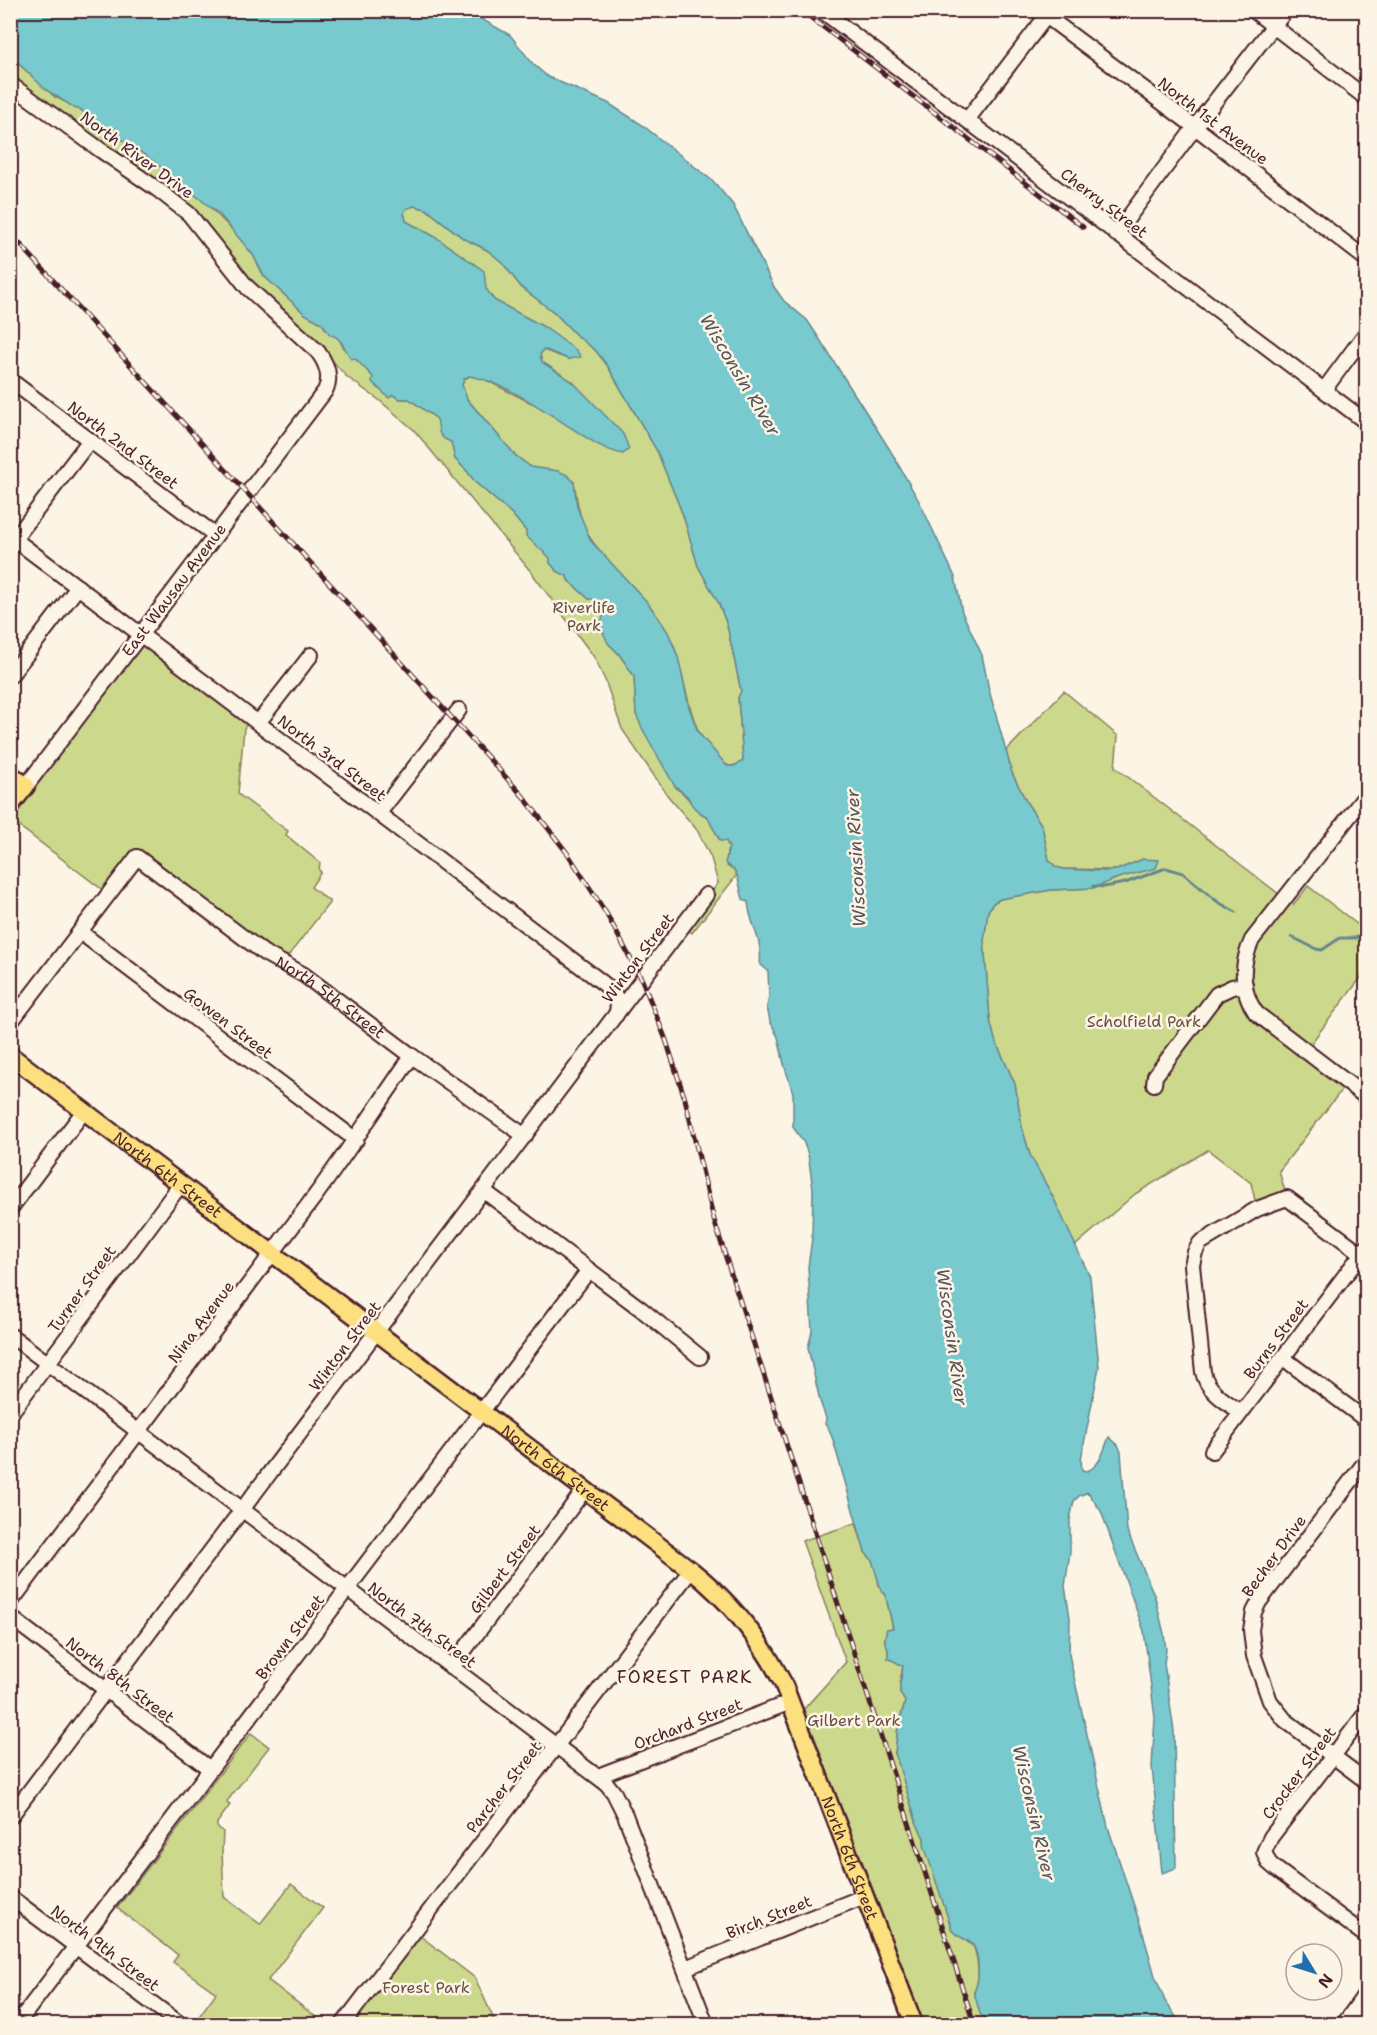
<svg xmlns="http://www.w3.org/2000/svg" width="1377" height="2035" font-family="'Shantell Sans',sans-serif">
<style>
.green{fill:#ccd98c;stroke:#8b7c5c;stroke-width:1.5}
.water{fill:#79cacf;stroke:#66868d;stroke-width:1.5;fill-rule:evenodd}
.lines{fill:none;stroke-linecap:round;stroke-linejoin:round}
.stream{stroke:#66868d;stroke-width:3}
.minor-casing{stroke:#4a1f2b;stroke-width:18}
.major-casing{stroke:#4a1f2b;stroke-width:21}
.minor{stroke:#fcf5e5;stroke-width:14}
.major{stroke:#fce080;stroke-width:16}
.rail-casing{stroke:#4a1f2b;stroke-width:5}
.rail{stroke:#fcf5e5;stroke-width:3;stroke-dasharray:9;stroke-linecap:butt}
.labels{text-anchor:middle;dominant-baseline:central;stroke-width:5;stroke-linejoin:round;paint-order:stroke}
.street-label{font-size:16px;fill:#4a1f2b;stroke:#fcf5e5}
.park-label{font-size:16px;fill:#6a4e43;stroke:#fcf5e5}
.water-label{font-size:18px;font-style:italic;fill:#58525c;stroke:#fcf5e5}
.neighbourhood-label{font-size:18px;letter-spacing:1.5px;fill:#4a1f2b;stroke:#fcf5e5}
</style>
<rect width="100%" height="100%" fill="#fcf5e5"/>
<filter id="ink" filterUnits="userSpaceOnUse"><feTurbulence type="fractalNoise" baseFrequency=".0167" numOctaves="2"/><feDisplacementMap in="SourceGraphic" scale="12" xChannelSelector="R" yChannelSelector="G"/><feConvolveMatrix kernelMatrix="1 2 1 2 8 2 1 2 1" color-interpolation-filters="sRGB"/></filter>
<g filter="url(#ink)">
<g class="green">
<path d="M10,56L55,97L80,109L90,118L148,157L207,204L241,239L253,255L264,276L305,314L322,323L326,330L339,339L343,347L393,395L400,399H409L437,419L447,440L451,441L455,459L467,471L476,483L512,514L526,531L530,539L551,558L550,563L557,571L567,576L568,580L589,599L593,598L602,607L608,643L619,654L634,676L636,714L677,789C690,796 694,811 708,817L719,839L726,841L729,848L727,852V866L734,870L737,875L692,933L686,928L718,883L711,858L697,830L668,796L622,729L605,680L594,657L532,573L414,430L379,400L347,377L315,342L244,276L208,227L190,206L11,77Z"/>
<path d="M414,206L426,209L463,238L487,250L502,262L521,287L555,313L576,335L596,351L607,365L657,451L683,515L698,566L719,604L727,625L741,691L738,698L743,758V761C728,771 724,764 714,752C708,745 701,738 698,730C686,703 684,673 674,646C657,603 619,578 593,542C580,526 577,501 574,482L558,471L531,468L515,455L467,399L462,385L464,379L470,376L482,378L531,403L573,382L542,362L540,355L543,350L568,359L544,327L494,300L486,289L437,238L406,221L404,213L406,208Z"/>
<polygon points="139,635 251,719 244,728 238,794 288,831 286,835 320,863 319,870 321,872 311,887 330,902 282,964 137,856 108,894 11,820 10,805"/>
<polygon points="1064,691 1118,736 1115,767 1293,905 1308,886 1366,931 1366,971 1302,1055 1344,1087 1279,1171 1287,1198 1257,1209 1251,1183 1208,1150 1135,1194 1075,1246 1054,1199 1030,1155 1022,1127 1015,1084 995,1040 990,1020 984,941 988,911 993,903 1000,899 1051,890 1093,888 1118,878 1143,859 1117,870 1063,869 1056,867 1049,860 1042,826 1027,803 1012,773 1006,751"/>
<path d="M856,1523L865,1552L872,1560L877,1574L879,1586L885,1593L893,1628L887,1629C885,1637 883,1642 888,1649V1658L903,1665L900,1684V1692L905,1702L898,1727L895,1753L917,1824L924,1838L925,1845L952,1930L974,1947C978,1960 981,1980 974,1992L984,2019L993,2024H923L803,1710L846,1662L802,1541Z"/>
<polygon points="251,1733 269,1747 228,1800 227,1803 230,1805 217,1823 217,1827 223,1832 222,1851 224,1897 260,1924 291,1884 323,1908 268,1980 325,2024 204,2024 197,2019 216,1993 173,1962 178,1955 117,1908"/>
<polygon points="419,1935 475,1978 496,2024 351,2024"/>
</g>
<path class="water" d="M10,11H467L510,35L533,64L548,77L608,103L641,124L714,182L733,205L774,287L784,301L807,320L815,332L890,450L920,503L955,577L962,612L982,655L989,690L1012,773L1027,803L1042,826L1049,860L1056,867L1063,869L1105,871L1117,870L1143,859L1159,860L1156,868L1118,878L1093,888L1051,890L1000,899L993,903L988,911L984,941L990,1020L995,1040L1015,1084L1022,1127L1030,1155L1054,1199L1090,1277L1099,1367L1081,1459L1082,1470L1087,1471C1100,1467 1104,1449 1109,1437L1118,1445L1121,1452L1127,1531L1155,1597L1164,1634L1166,1650L1164,1663L1174,1731L1176,1868L1162,1873L1152,1766L1155,1718L1144,1631L1101,1511L1088,1492L1079,1496L1074,1501L1070,1519V1552L1065,1586L1070,1618L1069,1655L1108,1827L1142,1930L1155,1976L1165,2001L1181,2024H993L980,2014L974,1992C980,1982 980,1953 972,1944C966,1938 958,1938 952,1930L924,1845V1838L917,1824L895,1753L898,1727L905,1702L900,1692V1684L903,1666L888,1658V1649C883,1642 885,1637 887,1629L893,1628L885,1593L881,1590L872,1560L865,1552L833,1440L829,1429L825,1424L826,1418L820,1401L808,1348L812,1331L808,1267L812,1238L813,1189L808,1154L803,1141L793,1127V1093L784,1064L778,1037L770,1021L767,1007L769,996L768,971L760,964C763,938 750,926 748,902L743,899L737,875L734,870L725,863L729,847L726,841H720C717,831 711,828 708,817C699,813 691,807 688,797L674,785L642,728L636,714L634,676L619,654L608,643L600,625L603,616L602,608L593,599H589L568,580L567,576L557,571L550,563V558L526,536V531L512,514L476,483L467,471L455,459L451,442C436,436 440,431 437,419L409,399H400L393,395L389,398L372,382L373,377L355,358L351,359C346,351 341,336 330,335L322,323L305,314L264,276L253,255L220,215L148,157L90,118L80,109H76L45,89L11,56ZM414,206L426,209L463,238L487,250L502,262L521,287L555,313L576,335L596,351L607,365L657,451L683,515L698,566L719,604L727,625L741,691L738,698L743,758V761L734,766H727L698,732L689,707L678,657L668,632L648,603L591,541L577,507L574,482L567,475L558,471L531,467L515,455L467,399L462,385L464,379L469,376C503,381 545,411 573,429C590,440 604,450 623,454L629,449L623,434L573,382L542,362L540,355L543,350H546L568,359L581,357L576,350L544,327L494,300L486,289L484,271L437,238L406,221L404,213L406,209Z"/>
<g class="lines">
<g class="stream">
<polyline points="1093,886 1104,887 1125,883 1166,868 1183,873 1218,902 1236,912"/>
<polyline points="1292,937 1316,949 1322,950 1340,938 1356,938 1366,929"/>
</g>
<defs>
<g id="minor">
<polyline points="821,10 1366,422"/>
<polyline points="1038,10 1195,127 1366,259"/>
<polyline points="1253,10 1366,98"/>
<path d="M10,84L99,149L157,189L189,214L247,287L318,352C327,364 332,377 325,391L26,786"/>
<polyline points="967,120 1051,10"/>
<polyline points="1116,234 1195,127 1286,10"/>
<polyline points="10,380 215,535"/>
<polyline points="1324,390 1366,333"/>
<path d="M10,536L599,980C612,990 622,998 616,1015"/>
<polyline points="10,545 90,440"/>
<polyline points="10,676 78,587"/>
<polyline points="258,723 311,655"/>
<path d="M1366,795L1252,940C1241,964 1240,990 1256,1013L1366,1097"/>
<polyline points="379,813 459,710"/>
<polyline points="80,932 356,1140"/>
<path id="s1" d="M10,1023L137,857L264,953L304,975L412,1056L525,1136"/>
<polyline points="1154,1084 1155,1076 1217,994 1232,987 1245,985"/>
<polyline points="484,1191 641,1309 700,1357"/>
<polyline points="10,1209 84,1111"/>
<polyline points="10,1335 607,1784 614,1793 625,1815 706,2024"/>
<polyline points="1283,1358 1366,1420"/>
<path d="M1241,1412C1226,1402 1207,1391 1203,1372L1192,1265L1195,1252L1200,1243L1257,1209L1287,1198L1366,1257"/>
<polyline points="10,1414 181,1184"/>
<polyline points="1212,1451 1366,1248"/>
<polyline points="1366,1461 1259,1602 1254,1612 1251,1630 1254,1656 1270,1701 1285,1720 1366,1781"/>
<path d="M10,1603L315,1196C349,1150 379,1103 412,1056"/>
<polyline points="10,1617 210,1769"/>
<polyline points="451,1668 585,1489"/>
<polyline points="1366,1713 1271,1837 1264,1852 1269,1863 1276,1869 1366,1936"/>
<polyline points="598,1776 791,1702"/>
<polyline points="10,1817 706,895"/>
<polyline points="10,1897 180,2024"/>
<polyline points="685,1968 865,1896"/>
<polyline points="17,2024 589,1270"/>
<polyline points="343,2024 691,1570"/>
<polyline points="1344,2024 1366,1993"/>
</g>
<g id="major">
<polyline points="10,774 26,786 10,806"/>
<path id="s2" d="M10,1055L691,1570C731,1602 760,1638 783,1683L914,2024"/>
</g>
</defs>
<use href="#minor" class="minor-casing"/>
<use href="#major" class="major-casing"/>
<use href="#minor" class="minor"/>
<use href="#major" class="major"/>
<defs>
<g id="rail">
<polyline points="801,10 1083,227"/>
<polyline points="10,233 523,796 568,854 606,913 642,980 666,1040 685,1099 714,1220 727,1261 974,2024"/>
</g>
</defs>
<use href="#rail" class="rail-casing"/>
<use href="#rail" class="rail"/>
</g>
</g>
<g class="labels">
<g class="street-label">
<text transform="translate(1213 121) rotate(37)">North 1st Avenue</text>
<text transform="translate(137 155) rotate(36)">North River Drive</text>
<text transform="translate(1104 203) rotate(37)">Cherry Street</text>
<text transform="translate(123 445) rotate(37)">North 2nd Street</text>
<text transform="translate(174 590) rotate(-53)">East Wausau Avenue</text>
<text transform="translate(332 758) rotate(37)">North 3rd Street</text>
<text transform="translate(638 958) rotate(-53)">Winton Street</text>
<text stroke="none"><textPath href="#s1" startOffset="448">North 5th Street</textPath></text>
<text transform="translate(228 1023) rotate(37)">Gowen Street</text>
<text stroke="none"><textPath href="#s2" startOffset="198">North 6th Street</textPath></text>
<text transform="translate(82 1289) rotate(-54)">Turner Street</text>
<text transform="translate(201 1322) rotate(-53)">Nina Avenue</text>
<text transform="translate(1276 1339) rotate(-53)">Burns Street</text>
<text transform="translate(345 1346) rotate(-53)">Winton Street</text>
<text stroke="none"><textPath href="#s2" startOffset="684">North 6th Street</textPath></text>
<text transform="translate(1274 1556) rotate(-54)">Becher Drive</text>
<text transform="translate(505 1569) rotate(-53)">Gilbert Street</text>
<text transform="translate(422 1625) rotate(37)">North 7th Street</text>
<text transform="translate(290 1637) rotate(-53)">Brown Street</text>
<text transform="translate(120 1680) rotate(37)">North 8th Street</text>
<text transform="translate(688 1724) rotate(-21)">Orchard Street</text>
<text transform="translate(1299 1773) rotate(-53)">Crocker Street</text>
<text transform="translate(504 1787) rotate(-52)">Parcher Street</text>
<text stroke="none"><textPath href="#s2" startOffset="1188">North 6th Street</textPath></text>
<text transform="translate(769 1917) rotate(-22)">Birch Street</text>
<text transform="translate(105 1948) rotate(37)">North 9th Street</text>
</g>
<g class="park-label">
<text x="584" y="607">Riverlife<tspan x="584" dy="18">Park</tspan></text>
<text x="1144" y="1021">Scholfield Park</text>
<text x="854" y="1720">Gilbert Park</text>
<text x="426" y="1987">Forest Park</text>
</g>
<g class="water-label">
<text transform="translate(740 375) rotate(59)">Wisconsin River</text>
<text transform="translate(856 858) rotate(-93)">Wisconsin River</text>
<text transform="translate(952 1337) rotate(82)">Wisconsin River</text>
<text transform="translate(1034 1813) rotate(77)">Wisconsin River</text>
</g>
<g class="neighbourhood-label">
<text x="685" y="1677">FOREST PARK</text>
</g>
</g>
<rect width="1377" height="2035" fill="none" stroke="#fcf5e5" stroke-width="36"/>
<rect x="18" y="18" width="1341" height="1999" fill="none" stroke="#4a1f2b" stroke-width="2" filter="url(#ink)"/>
<g transform="translate(1314 1972) rotate(128)"><circle r="28" fill="#fcf5e5" stroke="#b59f9b" stroke-width="1.5"/>
<path d="M0-4.5L10 22L0 15L-10 22Z" fill="#1f6fb2"/>
<text y="-9" font-size="16" font-weight="bold" text-anchor="middle" fill="#4a1f2b">N</text>
</g>
</svg>
